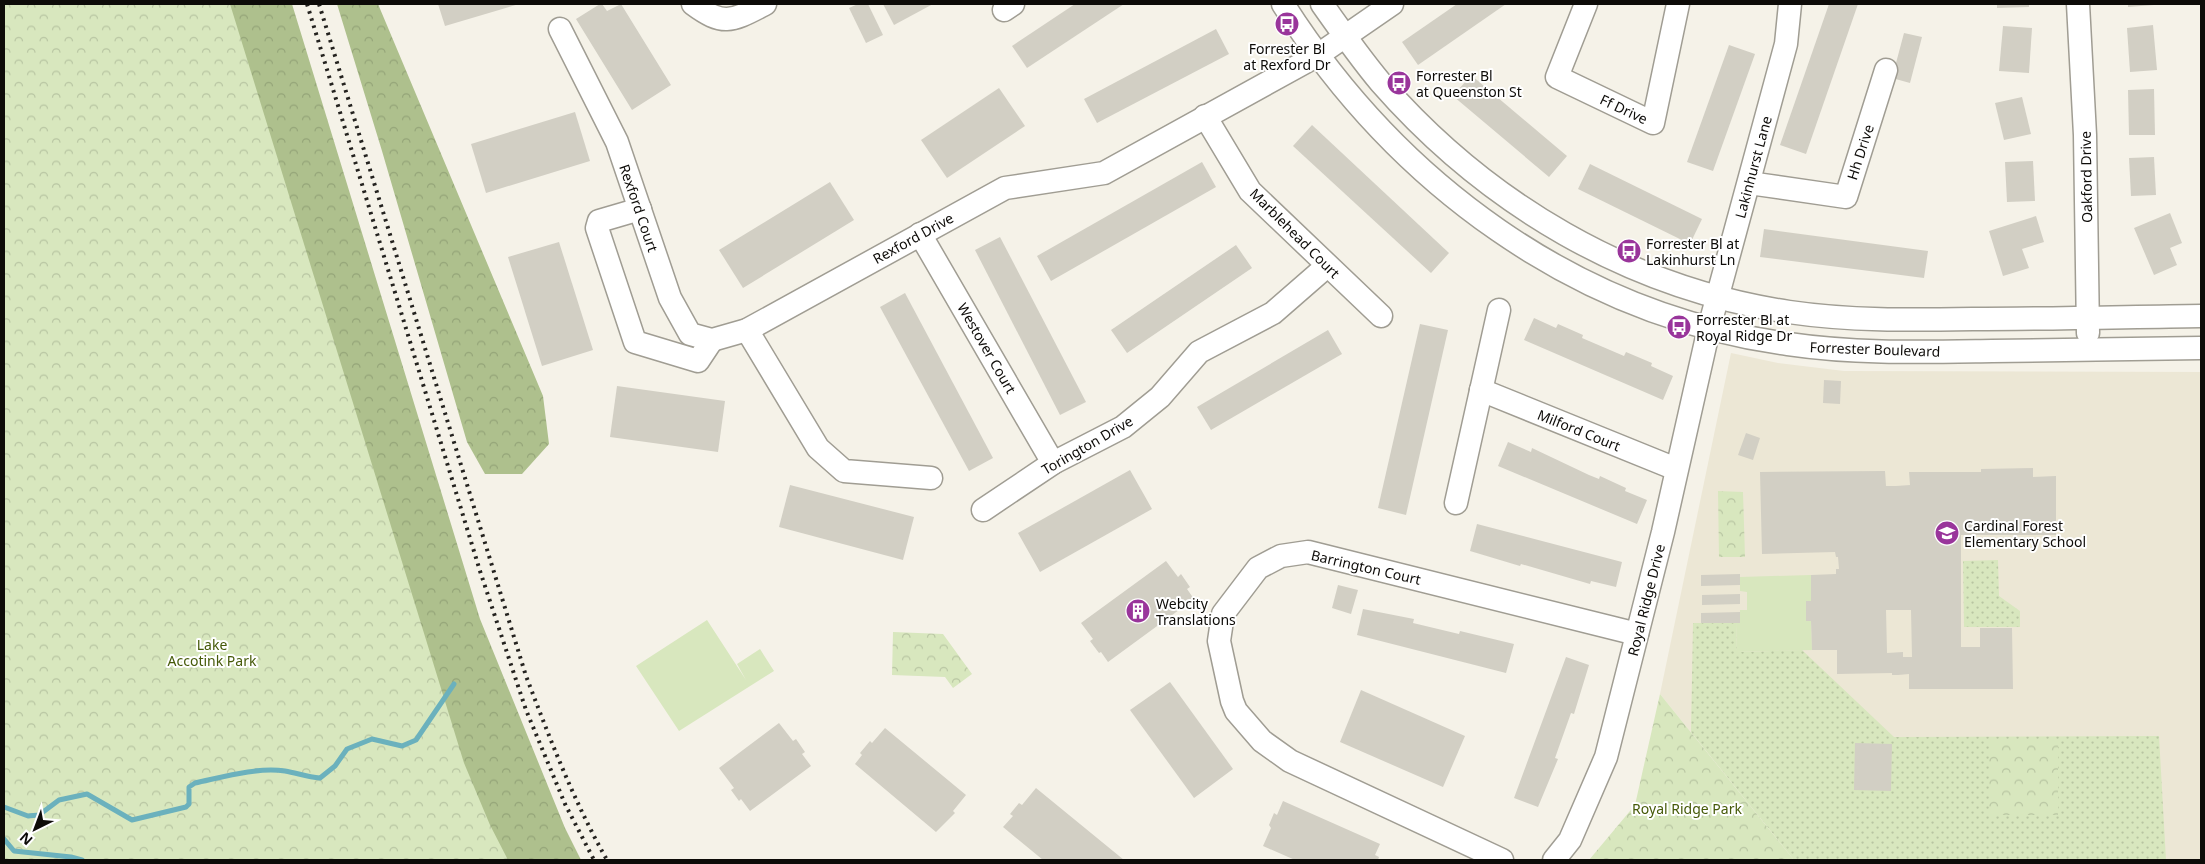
<svg xmlns="http://www.w3.org/2000/svg" width="2205" height="864" font-family="'Noto Sans',sans-serif">
<style>
.built{fill:#ece7d5}
.grass{fill:url(#grass-dots)}
.forest{fill:url(#forest-crowns)}
.park{fill:url(#park-crowns)}
.pitch{fill:#d8e7be}
.lines{fill:none;stroke-linecap:round;stroke-linejoin:round}
.stream{stroke:#6bb1bd;stroke-width:5}
.building{fill:#d2cfc4;fill-rule:evenodd}
.minor-casing{stroke:#a09d93;stroke-width:25}
.minor{stroke:#fff;stroke-width:22}
.rail{stroke:#24221f;stroke-width:4;stroke-dasharray:2.5 5;stroke-linecap:butt}
.labels{text-anchor:middle;dominant-baseline:central;stroke-width:4;stroke-linejoin:round;paint-order:stroke}
.poi-label{font-size:14px;fill:#0d0b08;stroke:#fff;text-anchor:start}
.street-label{font-size:14px;fill:#0d0b08;stroke:#fff}
.park-label{font-size:14px;fill:#465a09;stroke:#fff}
</style>
<defs>
<pattern id="grass-dots" width="8" height="8" patternUnits="userSpaceOnUse" patternTransform="scale(1.25)"><rect width="8" height="8" fill="#d8e7be"/><path d="M2 2h.1M6 6h.1" fill="none" stroke="#b8c5a2" stroke-width="1.8" stroke-linecap="round"/></pattern>
<pattern id="forest-crowns" width="20" height="18" patternUnits="userSpaceOnUse" patternTransform="scale(1.25)"><rect width="20" height="18" fill="#aec08d"/><path d="M2 6a3 3 0 1 1 6 0M12 15a3 3 0 1 1 6 0" fill="none" stroke="#94a478"/></pattern>
<pattern id="park-crowns" width="20" height="18" patternUnits="userSpaceOnUse" patternTransform="scale(1.25)"><rect width="20" height="18" fill="#d8e7be"/><path d="M2 6a3 3 0 1 1 6 0M12 15a3 3 0 1 1 6 0" fill="none" stroke="#b8c5a2"/></pattern>
</defs>
<rect width="100%" height="100%" fill="#f5f2e8"/>
<polygon class="built" points="1731,353 1778,363 1844,371 2201,372 2201,860 1794,860 1660,694"/>
<g class="grass">
<polygon points="1998,560 1999,596 2020,611 2020,627 1964,627 1963,561"/>
<polygon points="1693,623 1736,623 1737,652 1802,650 1894,737 2159,736 2166,860 1794,860 1691,732"/>
</g>
<g class="forest">
<polygon points="4,4 292,4 480,619 565,828 581,860 4,860"/>
<polygon points="337,4 378,4 543,396 549,444 522,474 485,474 467,442 382,151"/>
</g>
<g class="park">
<polygon points="4,4 230,4 464,763 490,825 508,860 4,860"/>
<polygon points="1718,491 1743,492 1745,557 1719,557"/>
<polygon points="893,632 943,634 972,674 953,688 945,677 892,675"/>
<polygon points="1660,694 1794,860 1589,860 1635,805"/>
<rect x="1989" y="740" width="69" height="75"/>
</g>
<g class="pitch">
<polygon points="1811,575 1811,601 1806,601 1806,621 1811,621 1812,650 1737,652 1736,623 1740,622 1740,610 1747,610 1747,592 1740,591 1740,577"/>
<polygon points="707,620 746,680 737,664 760,649 774,671 679,731 636,666"/>
</g>
<g class="lines">
<g class="stream">
<path d="M4,807L28,816L39,815L59,800L87,794L132,820L186,807L189,804V787L195,783C223,777 256,767 285,771C297,773 307,777 320,778L335,766L347,749L372,739L402,746L416,740L454,684"/>
<polyline points="4,839 14,851 71,857 82,860"/>
</g>
</g>
<g class="building">
<polygon points="438,4 519,4 445,26"/>
<polygon points="600,4 602,4 607,11 621,4 671,85 632,110 576,19"/>
<polygon points="858,4 868,4 883,35 866,43 849,8"/>
<polygon points="883,4 933,4 894,25"/>
<polygon points="1075,4 1124,4 1027,68 1012,46"/>
<polygon points="1457,4 1506,4 1418,65 1402,42"/>
<polygon points="1829,4 1858,4 1806,154 1780,145"/>
<polygon points="1997,4 2029,4 2029,7 1997,8"/>
<polygon points="2128,4 2154,4 2154,5 2128,7"/>
<polygon points="2153,25 2157,70 2130,72 2127,28"/>
<polygon points="2003,26 2032,28 2029,73 1999,71"/>
<polygon points="1216,29 1229,54 1097,123 1084,99"/>
<polygon points="1904,33 1922,37 1910,83 1892,78"/>
<polygon points="1729,45 1755,54 1713,171 1687,162"/>
<polygon points="1471,75 1567,156 1549,177 1453,96"/>
<polygon points="999,88 1025,126 947,178 921,140"/>
<polygon points="2154,89 2155,135 2129,135 2128,90"/>
<polygon points="2022,97 2031,134 2004,140 1995,103"/>
<polygon points="575,112 590,161 486,193 471,144"/>
<polygon points="1312,125 1449,253 1431,273 1293,146"/>
<polygon points="2154,157 2156,195 2131,196 2129,158"/>
<polygon points="2033,161 2035,201 2007,202 2005,162"/>
<polygon points="1202,162 1216,187 1051,281 1037,256"/>
<polygon points="1590,164 1702,219 1690,244 1578,189"/>
<polygon points="830,182 854,220 743,288 719,250"/>
<polygon points="2170,213 2182,243 2170,248 2177,265 2154,275 2134,228"/>
<polygon points="2036,216 2044,242 2022,249 2029,268 2003,276 1989,231"/>
<polygon points="1764,229 1928,251 1924,278 1760,257"/>
<polygon points="1000,237 1086,402 1060,415 975,250"/>
<polygon points="559,242 593,350 542,366 508,257"/>
<polygon points="1236,245 1252,268 1127,353 1111,330"/>
<polygon points="905,293 993,458 969,471 880,307"/>
<polygon points="1534,318 1556,328 1558,324 1583,335 1582,338 1624,356 1626,352 1652,363 1651,366 1673,376 1663,400 1524,340"/>
<polygon points="1420,324 1448,330 1406,515 1378,508"/>
<polygon points="1328,330 1342,354 1211,430 1197,407"/>
<polygon points="1824,380 1841,381 1840,404 1823,403"/>
<polygon points="617,386 725,401 718,452 610,437"/>
<polygon points="1746,433 1760,438 1753,460 1738,455"/>
<polygon points="1508,442 1531,452 1532,448 1589,475 1599,479 1600,476 1626,488 1625,491 1647,500 1637,524 1498,466"/>
<path d="M2033,468V477L2056,476V535H1961V647H1980V628H2012L2013,689H1909V674L1898,675H1892V673L1837,674V650H1812L1811,621H1806V601H1811V575L1836,574V569H1839L1838,557H1836L1835,552L1762,554L1760,472L1885,471L1886,486H1896L1910,485L1909,472H1981V469ZM1886,610H1911L1912,657H1903V652L1887,653Z"/>
<polygon points="1130,470 1152,509 1040,572 1018,533"/>
<polygon points="790,485 914,517 903,560 779,527"/>
<polygon points="1477,524 1622,562 1616,587 1591,581 1590,584 1521,564 1520,566 1470,551"/>
<polygon points="1964,538 1974,539 1974,548 1964,548"/>
<polygon points="1166,561 1178,577 1181,574 1190,587 1187,589 1194,599 1108,662 1101,652 1099,653 1090,641 1093,639 1081,623"/>
<polygon points="1740,574 1740,585 1701,586 1701,575"/>
<polygon points="1338,585 1358,590 1351,614 1332,608"/>
<polygon points="1740,594 1740,604 1702,605 1702,595"/>
<polygon points="1363,609 1414,619 1413,623 1459,634 1460,631 1514,644 1506,673 1357,635"/>
<polygon points="1740,612 1740,623 1701,623 1701,613"/>
<polygon points="1566,657 1589,665 1574,714 1571,713 1555,758 1558,759 1538,807 1514,798"/>
<polygon points="1170,682 1233,769 1194,798 1130,710"/>
<polygon points="1361,690 1465,736 1443,787 1340,742"/>
<polygon points="779,723 793,741 796,739 805,752 802,754 811,766 750,811 741,799 739,801 731,790 734,788 719,768"/>
<polygon points="885,728 966,795 953,811 955,813 936,832 855,764 862,755 860,753 870,741 872,743"/>
<polygon points="1855,743 1892,744 1891,791 1854,790"/>
<polygon points="1036,788 1124,860 1043,860 1003,827 1013,816 1010,814 1019,803 1022,805"/>
<polygon points="1283,801 1380,844 1375,855 1379,857 1378,860 1295,860 1263,846 1271,828 1269,825 1274,813 1277,815"/>
</g>
<g class="lines">
<defs>
<g id="minor">
<path d="M693,4C724,27 732,21 765,4"/>
<path d="M1283,4C1397,183 1575,315 1788,344C1856,354 1923,352 1992,351C2062,350 2131,349 2201,348"/>
<path d="M1322,4C1341,31 1360,58 1381,83C1487,204 1629,288 1789,312C1850,321 1911,320 1973,319C2049,319 2125,317 2201,316"/>
<polyline points="1586,4 1557,77 1653,123 1678,4"/>
<polyline points="2078,4 2085,135 2088,333"/>
<polyline points="1004,10 1013,4"/>
<polyline points="560,29 617,142 670,298 690,334 712,340 747,330 1005,188 1104,173 1318,55 1392,4"/>
<polyline points="1205,116 1250,191 1381,316"/>
<polyline points="1749,183 1846,197 1886,70"/>
<polyline points="640,209 599,221 597,228 635,342 698,361 712,340"/>
<polyline points="920,234 1053,463"/>
<polyline points="747,330 818,448 844,471 931,478"/>
<polyline points="1481,390 1676,469"/>
<polyline points="1456,503 1499,310"/>
<polyline points="983,510 1053,463 1123,427 1160,397 1199,352 1273,313 1327,266"/>
<polyline points="1502,860 1290,761 1262,741 1236,711 1232,701 1219,641 1223,614 1258,568 1281,556 1308,552 1637,634"/>
<polyline points="1554,860 1570,840 1606,757 1663,532 1709,328 1786,44 1790,4"/>
</g>
</defs>
<use href="#minor" class="minor-casing"/>
<use href="#minor" class="minor"/>
<g class="rail">
<polyline points="307,4 480,571 526,710 565,804 594,860"/>
<path d="M319,4L526,676C550,739 574,802 607,860"/>
</g>
</g>
<defs>
<symbol id="bus-disc" viewBox="-11 -11 22 22"><circle r="9.5" fill="#99359b" stroke="#fff"/><path d="M-5-6H5V4H4V6H2V4H-2V6H-4V4H-5ZM-3.5-4V0h7V-4ZM-3.5 1.2v1.5H-2V1.2ZM2 1.2v1.5H3.5V1.2Z" fill="#fff"/></symbol>
<symbol id="school-disc" viewBox="-11 -11 22 22"><circle r="9.5" fill="#99359b" stroke="#fff"/><path d="M0-5L7-2L0 1L-7-2ZM-4 1L0 2.5L4 1V4Q0 6-4 4Z" fill="#fff"/></symbol>
<symbol id="building-disc" viewBox="-11 -11 22 22"><circle r="9.5" fill="#99359b" stroke="#fff"/><path d="M-4-6H4V6H1V3H-1V6H-4ZM-2.5-4.3h1.7v1.8h-1.7ZM.8-4.3h1.7v1.8H.8ZM-2.5-1h1.7V.8h-1.7ZM.8-1h1.7V.8H.8Z" fill="#fff"/></symbol>
</defs>
<g fill-rule="evenodd">
<use href="#bus-disc" x="1273" y="10" width="28" height="28"/>
<use href="#bus-disc" x="1385" y="69" width="28" height="28"/>
<use href="#bus-disc" x="1615" y="237" width="28" height="28"/>
<use href="#bus-disc" x="1665" y="313" width="28" height="28"/>
<use href="#school-disc" x="1933" y="519" width="28" height="28"/>
<use href="#building-disc" x="1124" y="597" width="28" height="28"/>
</g>
<g class="labels">
<g class="poi-label">
<text x="1287" y="48" text-anchor="middle">Forrester Bl<tspan x="1287" dy="16">at Rexford Dr</tspan></text>
<text x="1416" y="75">Forrester Bl<tspan x="1416" dy="16">at Queenston St</tspan></text>
<text x="1646" y="243">Forrester Bl at<tspan x="1646" dy="16">Lakinhurst Ln</tspan></text>
<text x="1696" y="319">Forrester Bl at<tspan x="1696" dy="16">Royal Ridge Dr</tspan></text>
<text x="1964" y="525">Cardinal Forest<tspan x="1964" dy="16">Elementary School</tspan></text>
<text x="1156" y="603">Webcity<tspan x="1156" dy="16">Translations</tspan></text>
</g>
<g class="street-label">
<text transform="translate(1624 109) rotate(25)">Ff Drive</text>
<text transform="translate(1860 152) rotate(-72)">Hh Drive</text>
<text transform="translate(1753 167) rotate(-75)">Lakinhurst Lane</text>
<text transform="translate(2086 177) rotate(-91)">Oakford Drive</text>
<text transform="translate(639 208) rotate(71)">Rexford Court</text>
<text transform="translate(1295 233) rotate(45)">Marblehead Court</text>
<text transform="translate(913 238) rotate(-29)">Rexford Drive</text>
<text transform="translate(987 348) rotate(60)">Westover Court</text>
<text transform="translate(1875 349) rotate(2)">Forrester Boulevard</text>
<text transform="translate(1579 430) rotate(22)">Milford Court</text>
<text transform="translate(1087 445) rotate(-30)">Torington Drive</text>
<text transform="translate(1366 567) rotate(13)">Barrington Court</text>
<text transform="translate(1646 600) rotate(-76)">Royal Ridge Drive</text>
</g>
<g class="park-label">
<text x="212" y="644">Lake<tspan x="212" dy="16">Accotink Park</tspan></text>
<text x="1687" y="808">Royal Ridge Park</text>
</g>
</g>
<rect width="2205" height="864" fill="none" stroke="#0d0b08" stroke-width="10"/>
<g transform="translate(35 829) rotate(222)" stroke="#ffffff" stroke-width="4" paint-order="stroke">
<path d="M0-4L9 19L0 12L-9 19Z" fill="#0d0b08"/>
<text y="-8" font-size="14" font-weight="bold" text-anchor="middle" fill="#0d0b08">N</text>
</g>
</svg>
